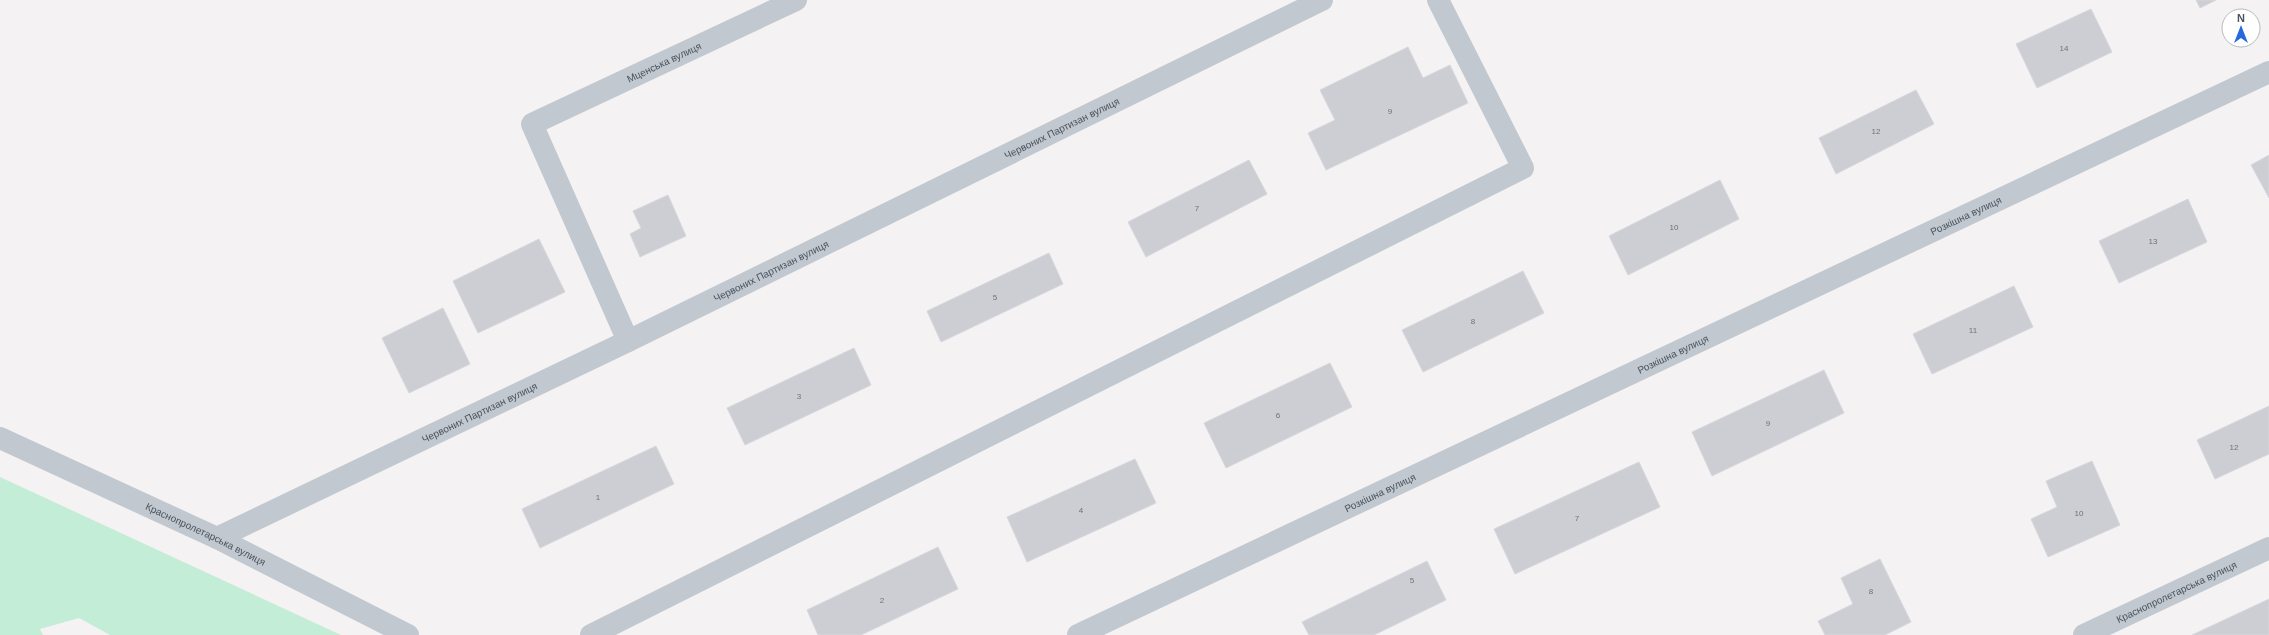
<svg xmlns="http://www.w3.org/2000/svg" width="2269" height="635" font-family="Arial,sans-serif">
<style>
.green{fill:#c4edd7}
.building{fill:#ccced4;stroke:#d6d8dd}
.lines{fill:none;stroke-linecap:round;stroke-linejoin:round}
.minor{stroke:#c1c8cf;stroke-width:22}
.labels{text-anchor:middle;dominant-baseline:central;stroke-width:3.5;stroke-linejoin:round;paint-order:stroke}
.number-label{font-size:8px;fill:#6b727c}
.street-label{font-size:10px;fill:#4b545e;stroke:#fff}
</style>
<rect width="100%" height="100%" fill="#f4f2f2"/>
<polygon class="green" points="0,477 341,635 110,635 79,618 40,629 43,635 0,635"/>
<g class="building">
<polygon points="2196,0 2216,0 2200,8"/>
<polygon points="2091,9 2112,52 2037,88 2016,44"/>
<polygon points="1408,47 1423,78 1450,65 1468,103 1326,170 1308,133 1335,120 1320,90"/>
<polygon points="1916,90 1934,124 1836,174 1819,138"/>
<polygon points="2269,155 2269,198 2251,165"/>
<polygon points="1249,160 1267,194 1146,257 1128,222"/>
<polygon points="1720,180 1739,219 1628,275 1609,236"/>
<polygon points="668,195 686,236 640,257 630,234 641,228 633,211"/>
<polygon points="2188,199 2207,242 2119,283 2099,241"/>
<polygon points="539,239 565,292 478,333 453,281"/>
<polygon points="1049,253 1063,284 941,342 927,311"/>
<polygon points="1523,271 1544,313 1423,372 1402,330"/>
<polygon points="2014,286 2033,327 1932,374 1913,334"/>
<polygon points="443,308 470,364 409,393 382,338"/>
<polygon points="854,348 871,385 745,445 727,408"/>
<polygon points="1330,363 1352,407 1226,468 1204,423"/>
<polygon points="1824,370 1844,413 1712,476 1692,432"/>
<polygon points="2269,406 2269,454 2215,479 2197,440"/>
<polygon points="656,446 674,484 540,548 522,509"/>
<polygon points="1135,459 1156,503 1027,562 1007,517"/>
<polygon points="2092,461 2120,525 2048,557 2031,519 2057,507 2046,481"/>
<polygon points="1639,462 1660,507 1515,574 1494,529"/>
<polygon points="938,547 958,589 861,635 818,635 807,610"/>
<polygon points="1880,559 1911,622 1885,635 1825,635 1818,621 1853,604 1841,578"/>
<polygon points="1427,561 1446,600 1374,635 1309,635 1302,622"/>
<polygon points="2269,599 2269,635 2192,635"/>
</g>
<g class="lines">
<g class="minor">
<path id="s1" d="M628,341L532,124L796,0"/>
<path id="s2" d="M0,438L217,538L408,635"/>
<path id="s3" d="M217,538L628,341L1322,0"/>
<polyline points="591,635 1523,168 1438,0"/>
<path id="s4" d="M1078,635L2269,72"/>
<path id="s5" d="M2084,635L2269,548"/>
</g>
</g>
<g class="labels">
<g class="number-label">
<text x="2064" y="48">14</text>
<text x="1390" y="111">9</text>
<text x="1876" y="131">12</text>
<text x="1197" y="208">7</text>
<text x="1674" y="227">10</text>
<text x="2153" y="241">13</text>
<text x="995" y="297">5</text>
<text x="1473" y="321">8</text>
<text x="1973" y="330">11</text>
<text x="799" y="396">3</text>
<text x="1278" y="415">6</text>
<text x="1768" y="423">9</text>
<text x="2234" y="447">12</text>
<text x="598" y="497">1</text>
<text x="1081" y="510">4</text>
<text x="2079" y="513">10</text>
<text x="1577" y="518">7</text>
<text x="1412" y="580">5</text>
<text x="1871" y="591">8</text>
<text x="882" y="600">2</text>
</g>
<g class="street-label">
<text stroke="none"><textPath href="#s1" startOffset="383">Мценська вулиця</textPath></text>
<text stroke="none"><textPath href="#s3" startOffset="939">Червоних Партизан вулиця</textPath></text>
<text stroke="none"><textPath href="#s4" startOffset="982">Розкішна вулиця</textPath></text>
<text stroke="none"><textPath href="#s3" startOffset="615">Червоних Партизан вулиця</textPath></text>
<text stroke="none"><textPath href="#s4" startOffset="658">Розкішна вулиця</textPath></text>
<text stroke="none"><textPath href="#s3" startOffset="291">Червоних Партизан вулиця</textPath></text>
<text stroke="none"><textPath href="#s4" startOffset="334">Розкішна вулиця</textPath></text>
<text stroke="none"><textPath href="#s2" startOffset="227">Краснопролетарська вулиця</textPath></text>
<text stroke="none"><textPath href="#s5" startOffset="102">Краснопролетарська вулиця</textPath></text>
</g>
</g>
<g transform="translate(2241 28)"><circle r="19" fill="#ffffff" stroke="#b7bbbf"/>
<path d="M0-3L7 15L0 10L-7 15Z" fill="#2669da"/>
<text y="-6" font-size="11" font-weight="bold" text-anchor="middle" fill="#4b545e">N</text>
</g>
</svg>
